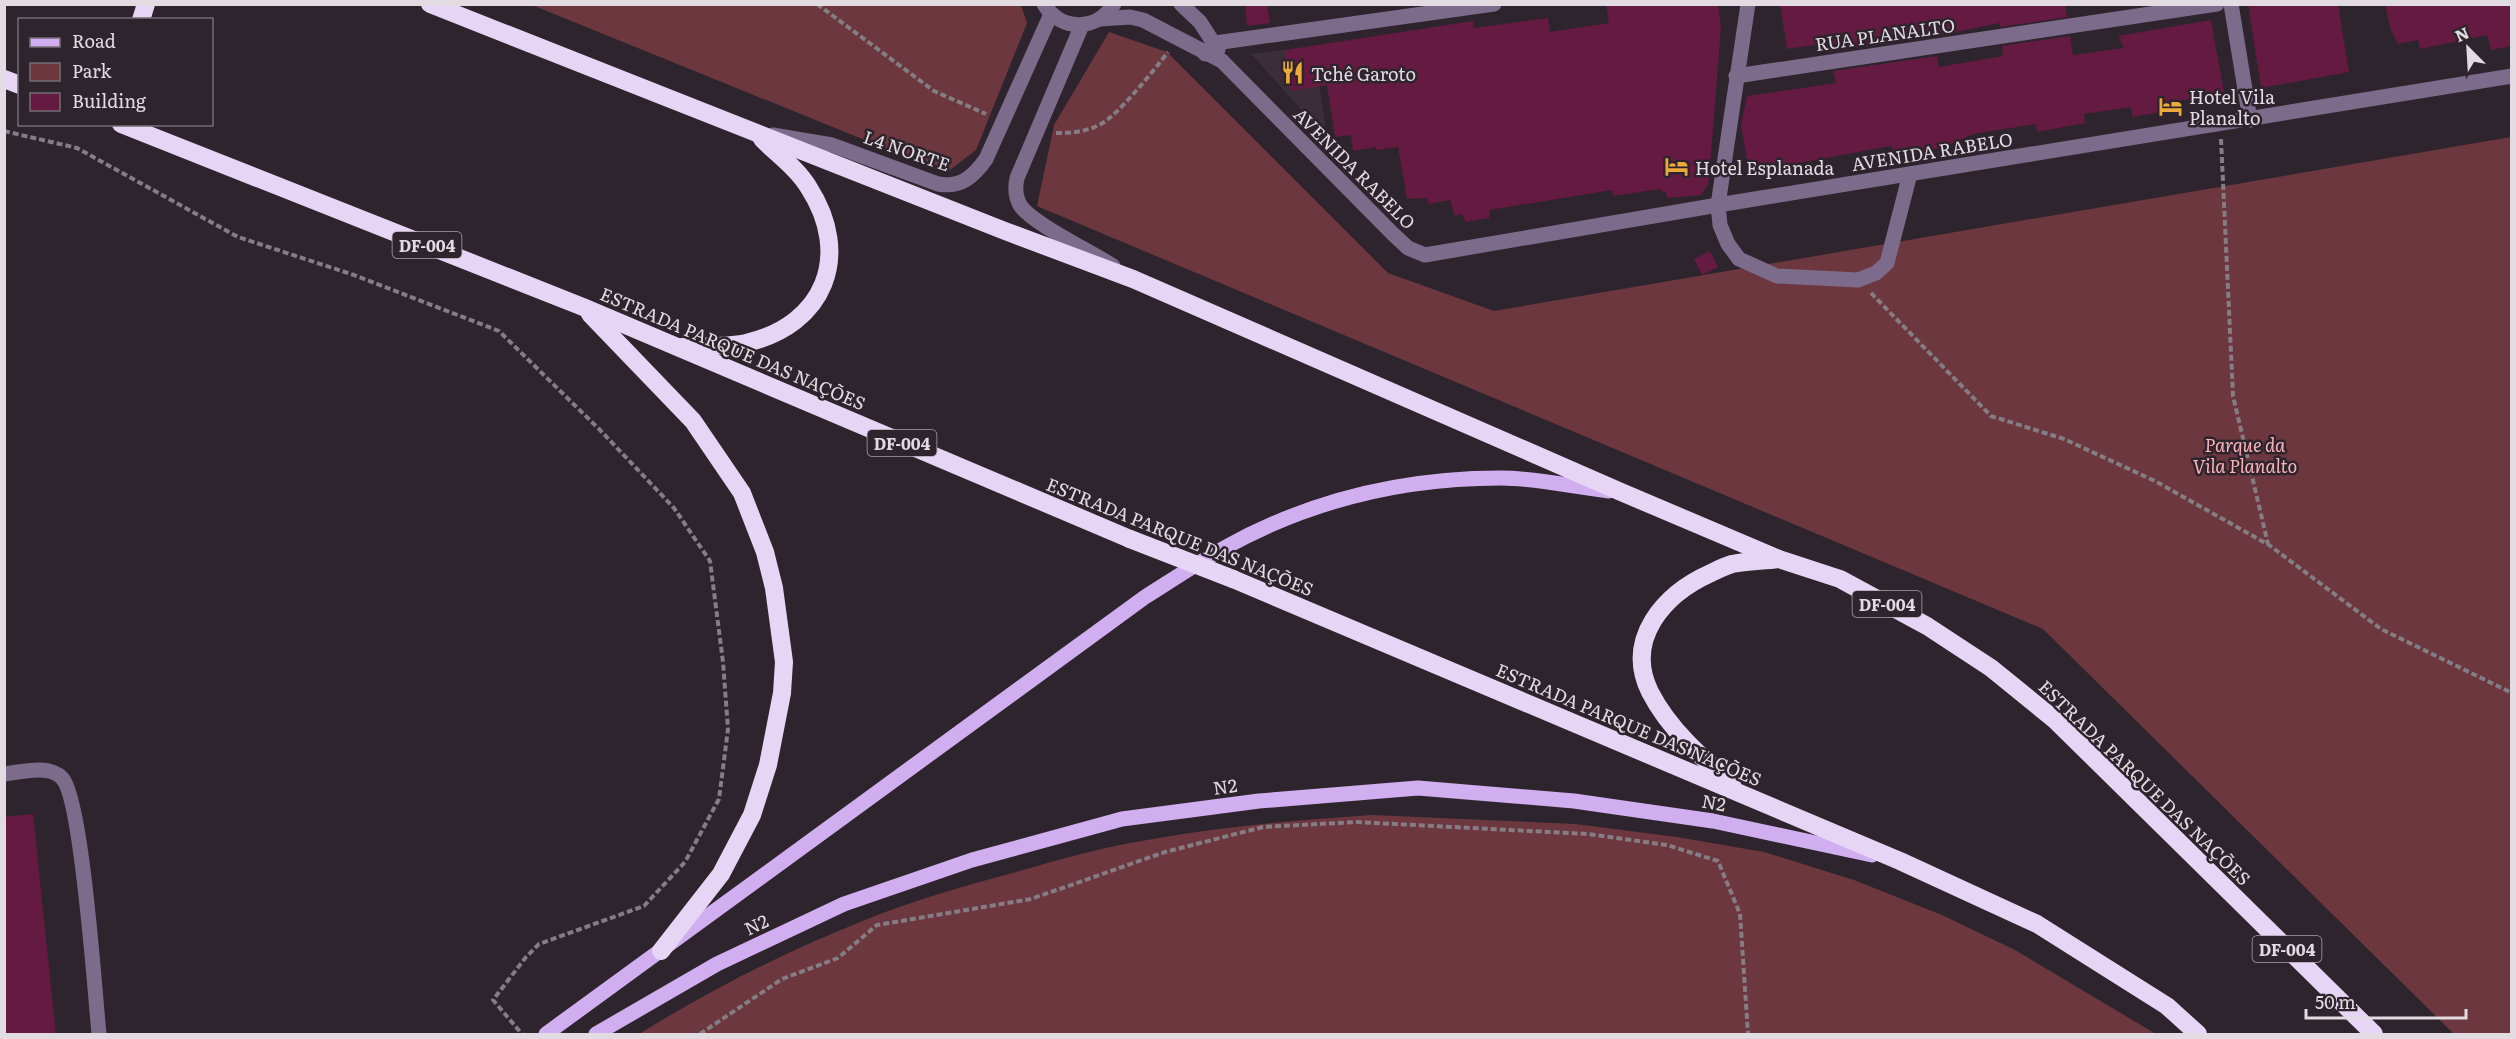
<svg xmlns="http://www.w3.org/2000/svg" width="2516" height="1039" font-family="Literata,serif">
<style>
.built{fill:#3b2d39}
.green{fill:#6c373e}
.building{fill:#651a42}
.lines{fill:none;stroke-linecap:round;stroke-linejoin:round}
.path{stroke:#857c84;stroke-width:4;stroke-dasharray:6 3;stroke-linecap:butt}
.minor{stroke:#7c6b8a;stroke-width:15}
.major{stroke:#d1aeef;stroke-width:15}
.highway{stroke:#e6d5f5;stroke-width:18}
.highway-bridge{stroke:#e6d5f5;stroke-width:18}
.labels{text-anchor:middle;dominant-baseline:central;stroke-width:5;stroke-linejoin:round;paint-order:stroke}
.shield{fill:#2e242d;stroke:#aca4ab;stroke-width:1.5}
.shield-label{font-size:16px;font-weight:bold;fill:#e2dbe1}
.street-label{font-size:18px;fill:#e2dbe1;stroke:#2e242d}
.poi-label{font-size:18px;fill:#e2dbe1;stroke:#2e242d;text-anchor:start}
.park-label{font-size:18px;font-style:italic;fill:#fcb2b9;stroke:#2e242d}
</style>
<rect width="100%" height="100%" fill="#2e242d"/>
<polygon class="built" points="1314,46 1327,138 1251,54"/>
<g class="green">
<polygon points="1021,5 1027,23 976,150 946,173 532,5"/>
<polygon points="1109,32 1167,52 1388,273 1494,311 2511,137 2511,1034 2454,1034 2043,629 1037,206 1054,125"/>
<path d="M1373,815L1575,824L1677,837L1764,852L1854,880L1942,915L2015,950L2156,1034H639C710,990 787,951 865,920C914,900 965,886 1016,872C1061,859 1107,846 1153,839C1226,826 1299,820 1373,815Z"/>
</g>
<g class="building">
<polygon points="1245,4 1267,4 1270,23 1247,26"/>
<polygon points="1606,4 1718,4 1721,26 1712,142 1708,185 1701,195 1667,198 1666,191 1661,192 1661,189 1613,196 1612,190 1490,210 1489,218 1466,222 1462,214 1455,216 1450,200 1428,204 1427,198 1407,199 1398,147 1376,150 1376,147 1353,151 1351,135 1335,137 1327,85 1291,91 1285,50 1473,21 1474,28 1548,18 1550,32 1609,23"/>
<polygon points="1780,4 2065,4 2067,17 2000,27 2000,23 1935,36 1829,52 1826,43 1787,49"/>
<polygon points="2248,4 2338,4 2349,72 2261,88"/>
<polygon points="2385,4 2511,4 2511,46 2491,50 2487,35 2420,49 2418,40 2398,44 2391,30"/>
<polygon points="2211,20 2224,93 2166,103 2167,111 2132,117 2131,107 2084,114 2085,123 2037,132 2036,124 1973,134 1942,148 1895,155 1891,146 1749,172 1741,125 1747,96 1836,83 1833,71 1937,56 1939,67 2003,56 2002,46 2070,36 2073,55 2124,48 2118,36"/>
<polygon points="1710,251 1718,267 1702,275 1694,259"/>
<polygon points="33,814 56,1035 4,1035 4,817"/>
</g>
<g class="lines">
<g class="path">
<polyline points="817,4 934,91 986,114"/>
<polyline points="4,131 77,148 238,237 354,275 499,331 600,430 674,508 710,561 723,662 728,729 719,799 685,862 644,906 539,944 526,957 493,1000 522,1034"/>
<path d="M1056,133C1072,133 1086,132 1101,124C1118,115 1155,69 1168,52"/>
<polyline points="2221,139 2233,396 2268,544"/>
<polyline points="1871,293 1991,416 2064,439 2155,481 2269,545 2381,629 2512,693"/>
<polyline points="700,1034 782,979 838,958 877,925 1031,899 1165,852 1263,827 1356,822 1588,834 1667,845 1718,861 1740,914 1748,1034"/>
</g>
<g class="minor">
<path d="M1044,4C1061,32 1097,31 1114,4"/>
<polyline points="1181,4 1200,22 1218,50"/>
<polyline points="1748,4 1718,205 1720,225 1728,244 1739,259 1777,276 1858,280 1876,273 1887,263 1910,174"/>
<polyline points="2231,4 2250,120"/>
<polyline points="1100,19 1130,17 1143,20 1222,61 1393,234 1408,248 1425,255 1718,205 2512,76"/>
<path d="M1082,25L1017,178C1015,187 1015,196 1020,205C1031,223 1092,252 1113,266"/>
<polyline points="1205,54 1215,43 1494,4"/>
<polyline points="1736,76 2217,4"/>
<path d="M773,135L832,145L938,184C961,188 973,177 986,159L1051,14"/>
<path d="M4,774C21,772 49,764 62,778C82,798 95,995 99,1034"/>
</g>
<g class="major">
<path d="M546,1034L1145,597C1172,580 1199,562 1226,547C1311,500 1404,478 1501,478C1535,478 1574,487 1609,491"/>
<polyline points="596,1034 717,964 844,904 972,860 1122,819 1259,801 1418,788 1574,801 1713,821 1872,855"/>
</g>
<g class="highway">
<polyline points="430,4 1005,231 1133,279 1621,492 1779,559 1840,579 1927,626 1991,668 2055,720 2374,1034"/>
<polyline points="141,20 146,4"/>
<polyline points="4,79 20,85"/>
<polyline points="121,124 583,307 1130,539"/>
<polyline points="590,314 693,421 742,493 765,552 774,588 784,662 782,693 768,765 752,815 721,874 661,951"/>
<path d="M682,347C703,346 726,347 746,343C825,325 852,255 809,188C798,169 777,154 762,139"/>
<polyline points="1233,579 1900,861 2037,924 2167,1006 2198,1034"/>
<path d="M1732,784C1701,757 1669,729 1650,692C1624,639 1664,594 1711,573C1717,570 1725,566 1732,564C1747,561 1763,561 1778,559"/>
</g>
<polyline class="highway-bridge" points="1130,539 1233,579"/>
</g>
<defs>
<symbol id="restaurant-bare" viewBox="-9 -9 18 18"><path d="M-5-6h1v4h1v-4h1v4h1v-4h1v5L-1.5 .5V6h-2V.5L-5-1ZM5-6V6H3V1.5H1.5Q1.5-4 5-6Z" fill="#ebaa39" stroke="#2e242d" stroke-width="2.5" paint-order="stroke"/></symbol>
<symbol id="hotel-bare" viewBox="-9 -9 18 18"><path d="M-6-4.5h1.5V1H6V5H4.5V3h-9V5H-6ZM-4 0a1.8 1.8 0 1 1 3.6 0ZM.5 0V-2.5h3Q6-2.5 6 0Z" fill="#ebaa39" stroke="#2e242d" stroke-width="2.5" paint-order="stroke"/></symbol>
</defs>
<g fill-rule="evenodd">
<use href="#restaurant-bare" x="1276" y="56" width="33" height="33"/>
<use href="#hotel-bare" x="2154" y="90" width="33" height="33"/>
<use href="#hotel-bare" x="1660" y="150" width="33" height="33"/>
</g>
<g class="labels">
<g class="shield">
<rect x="392.5" y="232" width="69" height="26" rx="4.5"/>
<rect x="867.5" y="430" width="69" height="26" rx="4.5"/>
<rect x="1852.5" y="591" width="69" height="26" rx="4.5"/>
<rect x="2252.5" y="936" width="69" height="26" rx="4.5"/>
</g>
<g class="shield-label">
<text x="427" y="245">DF-004</text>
<text x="902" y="443">DF-004</text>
<text x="1887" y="604">DF-004</text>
<text x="2287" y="949">DF-004</text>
</g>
<g class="street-label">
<text transform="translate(1885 34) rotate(-8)">RUA PLANALTO</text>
<text transform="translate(907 150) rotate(19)">L4 NORTE</text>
<text transform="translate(1932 151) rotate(-9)">AVENIDA RABELO</text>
<text transform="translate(1355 168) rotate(45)">AVENIDA RABELO</text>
<text transform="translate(733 348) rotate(23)">ESTRADA PARQUE DAS NAÇÕES</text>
<text transform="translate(1180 536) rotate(22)">ESTRADA PARQUE DAS NAÇÕES</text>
<text transform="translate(1629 724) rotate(23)">ESTRADA PARQUE DAS NAÇÕES</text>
<text transform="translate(2145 782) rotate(44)">ESTRADA PARQUE DAS NAÇÕES</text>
<text transform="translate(1225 786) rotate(-8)">N2</text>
<text transform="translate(1714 802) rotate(10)">N2</text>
<text transform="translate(756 924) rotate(-25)">N2</text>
</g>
<g class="poi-label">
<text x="1311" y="73">Tchê Garoto</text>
<text x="2189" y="96">Hotel Vila<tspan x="2189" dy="21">Planalto</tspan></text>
<text x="1695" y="167">Hotel Esplanada</text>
</g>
<g class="park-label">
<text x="2245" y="444">Parque da<tspan x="2245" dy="21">Vila Planalto</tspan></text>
</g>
</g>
<rect width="2516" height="1039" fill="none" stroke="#e2dbe1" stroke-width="12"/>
<rect x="18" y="18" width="195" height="108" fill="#2e242d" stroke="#766d75" stroke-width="1.5"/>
<rect x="30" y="38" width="30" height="9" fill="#d1aeef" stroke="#766d75" stroke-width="1.5"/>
<text x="72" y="48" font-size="18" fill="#e2dbe1">Road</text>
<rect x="30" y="63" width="30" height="18" fill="#6c373e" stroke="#766d75" stroke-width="1.5"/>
<text x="72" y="78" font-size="18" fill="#e2dbe1">Park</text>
<rect x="30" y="93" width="30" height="18" fill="#651a42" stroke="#766d75" stroke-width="1.5"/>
<text x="72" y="108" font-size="18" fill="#e2dbe1">Building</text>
<g transform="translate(2468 48) rotate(336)" stroke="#2e242d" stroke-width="4.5" paint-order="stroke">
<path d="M0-4.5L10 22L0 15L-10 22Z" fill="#e2dbe1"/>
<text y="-9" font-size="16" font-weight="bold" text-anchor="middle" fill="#e2dbe1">N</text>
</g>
<path d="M2306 1009v9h160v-9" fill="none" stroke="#e2dbe1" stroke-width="3"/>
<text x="2315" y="1009" font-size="18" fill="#e2dbe1" stroke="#2e242d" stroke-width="4.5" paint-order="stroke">50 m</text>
</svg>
